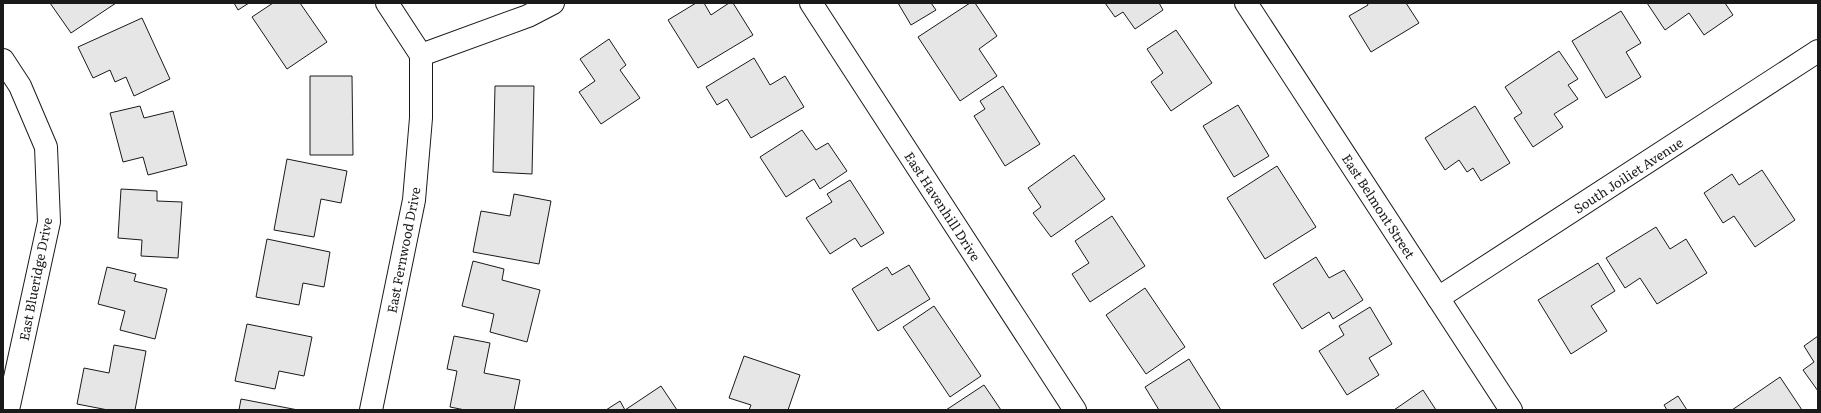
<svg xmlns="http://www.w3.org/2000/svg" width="1821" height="413" font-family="Literata,serif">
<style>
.building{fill:#e6e6e6;stroke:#1a1a1a}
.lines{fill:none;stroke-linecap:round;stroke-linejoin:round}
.minor-casing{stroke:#1a1a1a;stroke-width:24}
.minor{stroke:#fff;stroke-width:22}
.labels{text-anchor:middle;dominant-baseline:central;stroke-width:3;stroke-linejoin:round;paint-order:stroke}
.street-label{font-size:13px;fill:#1a1a1a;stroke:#fff}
</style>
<rect width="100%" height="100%" fill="#fff"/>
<g class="building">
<polygon points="50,3 116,3 71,33"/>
<polygon points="234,3 249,3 238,10"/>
<polygon points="273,3 300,3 327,42 287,69 252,17"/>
<polygon points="696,3 704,3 711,15 729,3 733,3 753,35 698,68 668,20"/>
<polygon points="898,3 931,3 936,10 911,25"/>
<polygon points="970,3 975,3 997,36 979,49 997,76 960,101 918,37"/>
<polygon points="1105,3 1159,3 1163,10 1135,29 1123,12 1115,17"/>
<polygon points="1367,3 1406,3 1419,23 1371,52 1349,16 1368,5"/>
<polygon points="1647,3 1725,3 1733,15 1704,35 1689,13 1665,30"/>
<polygon points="1621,11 1641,43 1626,52 1641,77 1606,98 1572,41"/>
<polygon points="142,18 170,79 134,96 126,77 115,82 110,70 93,78 78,47"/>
<polygon points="1176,30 1212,83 1171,111 1151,82 1163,73 1147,49"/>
<polygon points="609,39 626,65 620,70 640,98 601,124 579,92 595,81 580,59"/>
<polygon points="1559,51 1578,79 1568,85 1578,99 1554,114 1563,127 1533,147 1514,118 1522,113 1505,87"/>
<polygon points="754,58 770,85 785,76 804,107 751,138 727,99 717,105 706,87"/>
<polygon points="310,76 352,76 353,155 310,155"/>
<polygon points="495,86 534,86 532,174 493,172"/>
<polygon points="1003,86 1040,144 1005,166 974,116 985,109 980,101"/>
<polygon points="1238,105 1269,156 1234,177 1203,126"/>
<polygon points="140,106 144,118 173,111 187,165 148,175 143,157 123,162 110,113"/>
<polygon points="1475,106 1510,163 1481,181 1473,168 1467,172 1459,160 1445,170 1425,138"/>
<polygon points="802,130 816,150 828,143 847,171 820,189 814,179 786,197 760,157"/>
<polygon points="1074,155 1105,199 1051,237 1033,213 1041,207 1028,188"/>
<polygon points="287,159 347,171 341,203 321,199 314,237 274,230"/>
<polygon points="1277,166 1316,227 1265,259 1227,198"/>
<polygon points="1762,170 1795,220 1755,247 1734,216 1723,223 1704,193 1732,174 1739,185"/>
<polygon points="850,180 884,233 861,247 855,238 830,254 806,218 832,202 827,194"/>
<polygon points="121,189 157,191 157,201 182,202 178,258 141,256 142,240 118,238"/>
<polygon points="514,194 551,201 539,264 473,252 481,211 510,216"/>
<polygon points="1112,216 1145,266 1090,302 1072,274 1089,263 1075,241"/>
<polygon points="1656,227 1670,249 1686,239 1707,273 1657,304 1640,278 1625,288 1606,258"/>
<polygon points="267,239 330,252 324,287 303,283 299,305 256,297"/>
<polygon points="1316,257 1329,278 1344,270 1363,300 1333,319 1329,312 1302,329 1273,284"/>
<polygon points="473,261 504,269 502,280 540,290 527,342 490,332 494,314 462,306"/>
<polygon points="1598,263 1615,291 1591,306 1607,331 1571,354 1538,300"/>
<polygon points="909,265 930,299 878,331 852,289 887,267 892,275"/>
<polygon points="107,267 136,274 134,281 167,289 155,339 120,330 125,311 98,304"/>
<polygon points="1145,288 1185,347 1146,374 1106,315"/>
<polygon points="934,306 981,376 950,397 903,327"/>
<polygon points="1370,307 1392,344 1369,358 1379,375 1347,395 1319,351 1344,335 1339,326"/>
<polygon points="247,324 312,337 304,376 279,371 275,389 235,381"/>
<polygon points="454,336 490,343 484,373 520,380 514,410 465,410 450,407 457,371 447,369"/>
<polygon points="1818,336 1818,391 1803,370 1814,362 1804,346"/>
<polygon points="114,345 146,351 135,410 108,410 77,404 84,368 109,373"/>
<polygon points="744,356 800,375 788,410 749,410 751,405 729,398"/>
<polygon points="1189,359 1221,410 1159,410 1145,387"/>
<polygon points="1780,377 1802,410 1732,410"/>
<polygon points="984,385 1001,410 946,410"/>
<polygon points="661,386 677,410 606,410 620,401 625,410"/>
<polygon points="1423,390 1436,410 1394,410"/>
<polygon points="1678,396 1687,410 1667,410 1664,405"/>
<polygon points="241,399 298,410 239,410"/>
</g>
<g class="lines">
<defs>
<g id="minor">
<polyline points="811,3 1075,410"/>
<polyline points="1246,3 1511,410"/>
<polyline points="421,55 528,16 553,3"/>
<polyline points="3,60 20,86 46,147 49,222 8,410"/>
<polyline points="1438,298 1818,51"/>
<polyline points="371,410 414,200 421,118 421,55 387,3"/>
</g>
</defs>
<use href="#minor" class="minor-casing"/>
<use href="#minor" class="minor"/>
</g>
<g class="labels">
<g class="street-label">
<text transform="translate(1628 175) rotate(-33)">South Joiliet Avenue</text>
<text transform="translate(943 206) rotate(57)">East Havenhill Drive</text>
<text transform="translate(1379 206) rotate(57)">East Belmont Street</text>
<text transform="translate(403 250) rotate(-79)">East Fernwood Drive</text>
<text transform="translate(35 279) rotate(-79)">East Blueridge Drive</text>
</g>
</g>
<rect width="1821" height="413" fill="none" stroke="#1a1a1a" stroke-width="8"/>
</svg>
